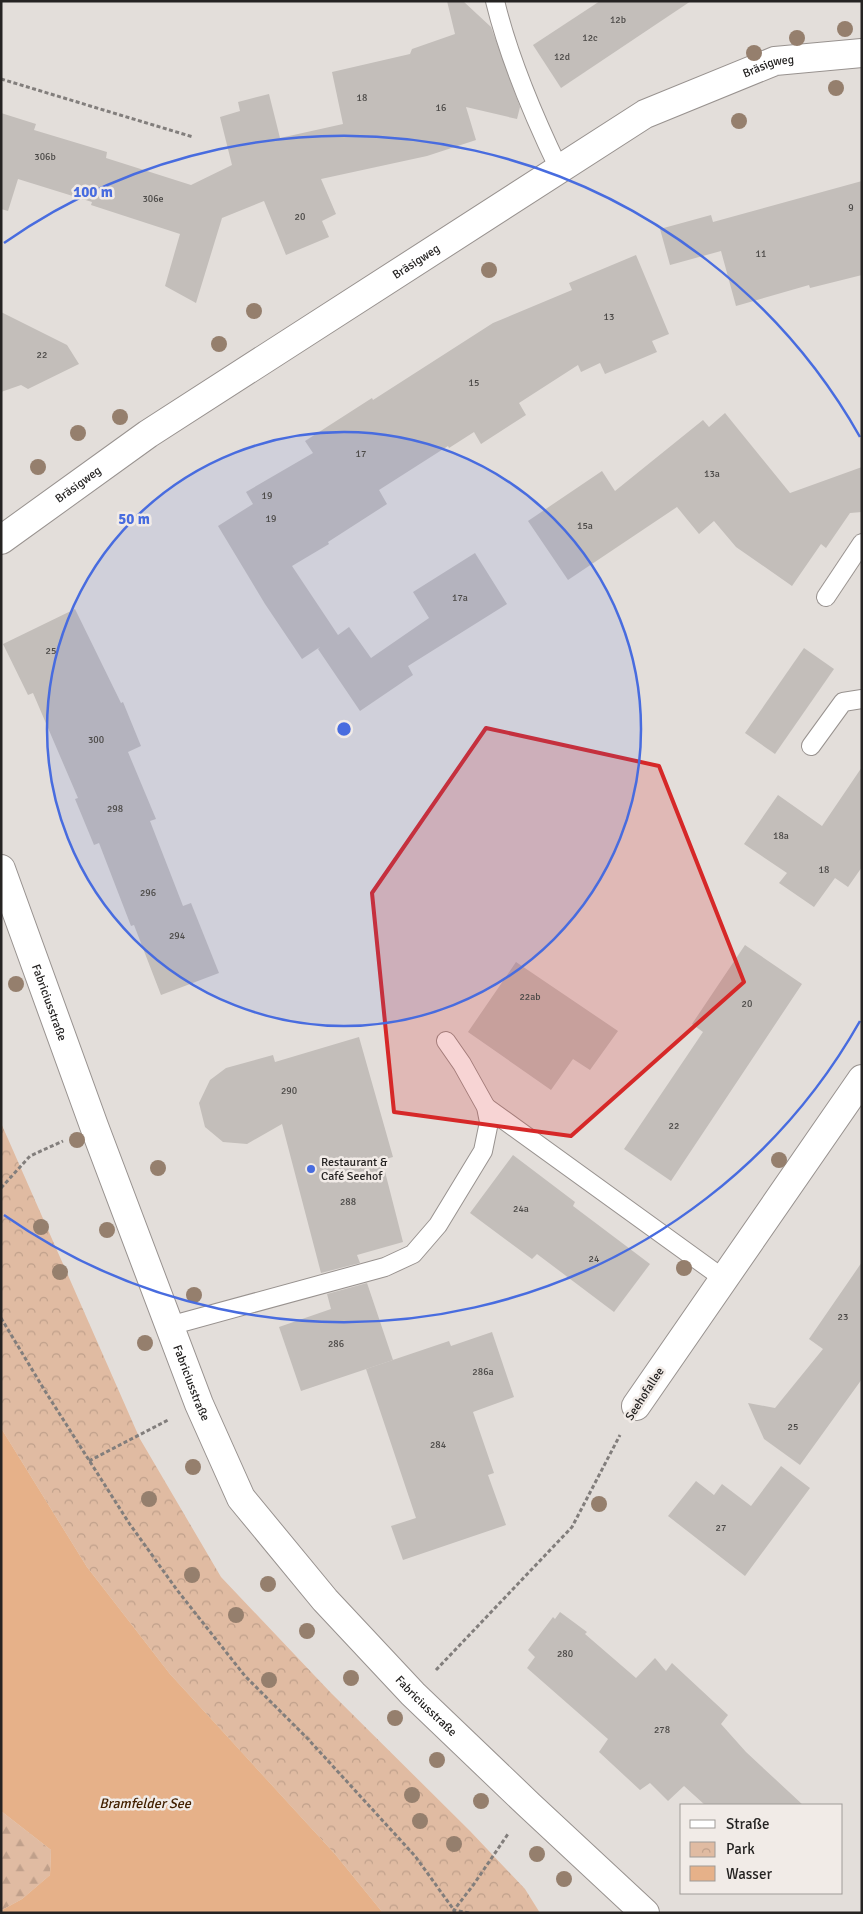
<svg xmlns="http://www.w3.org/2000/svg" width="863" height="1914" font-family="Signika,sans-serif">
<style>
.forest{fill:url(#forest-firs)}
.park{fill:url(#park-crowns)}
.water{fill:#e6b189}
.building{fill:#c3beba}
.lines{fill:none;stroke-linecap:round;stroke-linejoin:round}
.service-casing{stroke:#98928f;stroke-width:20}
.minor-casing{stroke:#98928f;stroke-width:30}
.path{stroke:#827e7c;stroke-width:3;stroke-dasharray:4 2.5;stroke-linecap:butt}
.service{stroke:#fff;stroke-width:18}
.minor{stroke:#fff;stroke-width:28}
.tree{fill:#957f6d}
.marked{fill:#d62828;fill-opacity:0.2;stroke:#d62828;stroke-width:4;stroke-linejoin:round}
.ring{fill:none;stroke:#486cdf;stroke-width:2.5}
.poi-dot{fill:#486cdf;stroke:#f1ebe7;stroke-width:2}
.labels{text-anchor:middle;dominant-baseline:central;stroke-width:5;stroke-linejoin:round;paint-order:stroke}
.number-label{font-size:10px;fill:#4c4a48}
.street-label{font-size:12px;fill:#252322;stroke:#f1ebe7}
.poi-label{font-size:12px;fill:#252322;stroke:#f1ebe7;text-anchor:start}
.water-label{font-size:14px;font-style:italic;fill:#422001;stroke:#f1ebe7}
.centre{fill:#486cdf;stroke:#f1ebe7;stroke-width:2.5}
.ring-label{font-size:15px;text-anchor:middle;font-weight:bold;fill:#486cdf;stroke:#f1ebe7;stroke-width:5;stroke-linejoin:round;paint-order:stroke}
</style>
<defs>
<pattern id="forest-firs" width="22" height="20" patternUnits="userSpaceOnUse" patternTransform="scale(1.25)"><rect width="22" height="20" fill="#e0bba2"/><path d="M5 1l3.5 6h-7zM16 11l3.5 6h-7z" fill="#c0a08b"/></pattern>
<pattern id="park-crowns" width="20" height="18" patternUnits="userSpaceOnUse" patternTransform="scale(1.25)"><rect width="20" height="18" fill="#e0bba2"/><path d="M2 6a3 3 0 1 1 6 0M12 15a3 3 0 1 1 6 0" fill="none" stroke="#c0a08b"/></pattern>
</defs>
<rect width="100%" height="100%" fill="#e3deda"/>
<polygon class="forest" points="1,1811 51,1850 50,1875 22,1899 2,1910 3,1913 1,1913"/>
<polygon class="park" points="1,1123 140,1439 221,1577 331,1693 470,1831 525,1889 540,1913 383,1913 335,1854 170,1674 87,1567 1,1428"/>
<polygon class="water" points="1,1428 87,1567 170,1674 335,1854 383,1913 3,1913 2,1910 22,1899 50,1875 51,1850 1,1811"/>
<g class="building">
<polygon points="447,1 463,1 491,27 520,107 517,119 466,107 476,140 427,156 321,179 336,214 322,221 329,237 286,255 264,201 222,218 196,303 165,286 180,234 91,205 92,202 18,179 8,211 1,209 1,113 36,124 34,130 107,152 106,158 191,185 232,165 220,117 240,111 238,102 269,94 280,138 343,124 332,72 410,54 412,49 455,34"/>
<polygon points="600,1 691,1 561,88 533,45"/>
<polygon points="862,181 862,275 810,288 809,285 736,306 721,251 670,265 660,229 711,215 713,222"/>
<polygon points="636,255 669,334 652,341 657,352 605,374 600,363 581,372 578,365 519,403 526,415 481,444 474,432 449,448 448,446 379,490 387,504 328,542 329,544 292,566 338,635 349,627 371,658 429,618 413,592 475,553 507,604 408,666 413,675 360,711 318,649 320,647 302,659 265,604 218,526 253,504 246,492 313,453 305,441 372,398 373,400 493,323 572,290 569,283"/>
<polygon points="1,312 67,345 79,364 28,389 21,385 1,392"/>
<polygon points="725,413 790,493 862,467 862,512 850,513 826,548 821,544 792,586 736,547 714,521 699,534 677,507 568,580 528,521 602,471 615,491 703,420 709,427"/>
<polygon points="75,609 121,703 123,702 141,746 128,752 156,819 150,821 183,906 191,903 219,973 161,995 134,925 131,926 99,843 94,845 75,799 78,798 33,693 28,695 3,644"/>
<polygon points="804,648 834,669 775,754 745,733"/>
<polygon points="862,767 862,867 848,887 835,878 814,907 779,883 787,873 744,844 778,795 822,826"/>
<polygon points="745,945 802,984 671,1181 624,1149 703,1032 692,1024"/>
<polygon points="516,962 618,1031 590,1070 573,1059 551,1090 468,1032"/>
<polygon points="359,1037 393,1157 382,1160 403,1242 357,1255 360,1263 321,1273 282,1124 247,1144 223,1142 205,1127 199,1103 210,1080 226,1068 273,1055 275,1062"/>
<polygon points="513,1155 575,1202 573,1206 650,1264 614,1312 537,1254 532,1259 470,1213"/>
<polygon points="862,1262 862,1379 800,1465 764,1439 748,1403 775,1408 823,1349 809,1339"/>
<polygon points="367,1283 393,1360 301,1391 279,1327 331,1309 327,1294"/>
<polygon points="492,1332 514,1397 473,1412 494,1473 488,1475 506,1525 403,1560 391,1526 416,1518 366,1369 449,1341 451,1346"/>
<polygon points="781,1466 810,1488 745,1576 668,1516 696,1481 714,1495 722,1484 751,1506"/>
<polygon points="560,1612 587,1632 585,1634 636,1678 655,1658 666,1671 672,1663 728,1715 721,1724 746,1752 803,1805 705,1805 684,1786 668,1801 650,1783 640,1790 599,1752 608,1739 527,1668 535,1657 528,1650 553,1617 555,1619"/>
</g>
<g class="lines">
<defs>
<g id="service">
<path d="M495,1C509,59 533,115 559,169"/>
<polyline points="826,597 862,543"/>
<polyline points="811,746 843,702 862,699"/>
<polyline points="486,1107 724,1279"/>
<polyline points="169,1326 385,1267 413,1254 438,1225 483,1151 489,1122 486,1107 462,1064 446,1041"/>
</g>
<g id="minor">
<path id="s1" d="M1,540L148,434L645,114L775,61L862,53"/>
<path id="s2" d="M1,869L94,1126L199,1404L241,1498L325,1600L413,1694L529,1805L645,1913"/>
<polyline points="636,1406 862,1079"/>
</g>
</defs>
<use href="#service" class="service-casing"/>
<use href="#minor" class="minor-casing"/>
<g class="path">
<polyline points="1,79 193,137"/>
<polyline points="1,1188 30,1156 63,1141"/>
<polyline points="1,1318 45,1391 129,1523 177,1590 245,1676 308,1739 415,1856 454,1910 454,1913"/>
<polyline points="89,1461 168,1420"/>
<polyline points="436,1670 572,1527 620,1435"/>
<polyline points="469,1913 454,1910 474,1884 508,1834"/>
</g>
<use href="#service" class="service"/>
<use href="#minor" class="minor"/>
</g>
<g class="tree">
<circle cx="845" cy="29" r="8"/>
<circle cx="797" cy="38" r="8"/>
<circle cx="754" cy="53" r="8"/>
<circle cx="836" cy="88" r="8"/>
<circle cx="739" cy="121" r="8"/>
<circle cx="489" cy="270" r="8"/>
<circle cx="254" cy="311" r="8"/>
<circle cx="219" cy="344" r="8"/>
<circle cx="120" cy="417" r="8"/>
<circle cx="78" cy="433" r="8"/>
<circle cx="38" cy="467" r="8"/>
<circle cx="16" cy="984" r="8"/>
<circle cx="77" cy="1140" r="8"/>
<circle cx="779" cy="1160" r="8"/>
<circle cx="158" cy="1168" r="8"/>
<circle cx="41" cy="1227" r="8"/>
<circle cx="107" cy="1230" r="8"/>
<circle cx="684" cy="1268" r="8"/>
<circle cx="60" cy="1272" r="8"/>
<circle cx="194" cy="1295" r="8"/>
<circle cx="145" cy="1343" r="8"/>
<circle cx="193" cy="1467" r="8"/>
<circle cx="149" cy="1499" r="8"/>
<circle cx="599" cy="1504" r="8"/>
<circle cx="192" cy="1575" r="8"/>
<circle cx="268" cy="1584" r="8"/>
<circle cx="236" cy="1615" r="8"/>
<circle cx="307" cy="1631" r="8"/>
<circle cx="351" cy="1678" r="8"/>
<circle cx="269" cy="1680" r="8"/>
<circle cx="395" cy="1718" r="8"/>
<circle cx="437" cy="1760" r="8"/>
<circle cx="412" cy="1795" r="8"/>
<circle cx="481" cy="1801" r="8"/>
<circle cx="420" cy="1821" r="8"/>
<circle cx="454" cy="1844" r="8"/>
<circle cx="537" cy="1854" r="8"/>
<circle cx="564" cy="1879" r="8"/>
</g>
<path class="marked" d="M486,728L659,766L744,982L571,1136L394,1112L372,893Z"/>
<circle cx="344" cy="729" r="297" fill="#486cdf" fill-opacity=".12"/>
<g class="ring">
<circle cx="344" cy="729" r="297"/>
<path d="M860 1021A593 593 0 0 1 4 1215M4 243A593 593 0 0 1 860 437"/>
</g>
<circle class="poi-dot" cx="311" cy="1169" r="5"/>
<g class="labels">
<g class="number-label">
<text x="618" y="20">12b</text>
<text x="590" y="38">12c</text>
<text x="562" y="57">12d</text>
<text x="362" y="98">18</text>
<text x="441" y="108">16</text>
<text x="45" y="157">306b</text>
<text x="153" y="199">306e</text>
<text x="851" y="208">9</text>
<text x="300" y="217">20</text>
<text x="761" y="254">11</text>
<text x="609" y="317">13</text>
<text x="42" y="355">22</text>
<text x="474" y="383">15</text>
<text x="361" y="454">17</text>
<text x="712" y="474">13a</text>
<text x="267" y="496">19</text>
<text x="271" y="519">19</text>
<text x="585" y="526">15a</text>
<text x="460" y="598">17a</text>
<text x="51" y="651">25</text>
<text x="96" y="740">300</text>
<text x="115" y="809">298</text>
<text x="781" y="836">18a</text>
<text x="824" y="870">18</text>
<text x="148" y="893">296</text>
<text x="177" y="936">294</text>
<text x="530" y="997">22ab</text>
<text x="747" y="1004">20</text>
<text x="289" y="1091">290</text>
<text x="674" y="1126">22</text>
<text x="348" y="1202">288</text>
<text x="521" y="1209">24a</text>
<text x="594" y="1259">24</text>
<text x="843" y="1317">23</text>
<text x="336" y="1344">286</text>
<text x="483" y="1372">286a</text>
<text x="793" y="1427">25</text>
<text x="438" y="1445">284</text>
<text x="721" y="1528">27</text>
<text x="565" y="1654">280</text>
<text x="662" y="1730">278</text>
</g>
<g class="street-label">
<text stroke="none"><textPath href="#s1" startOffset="905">Bräsigweg</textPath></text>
<text stroke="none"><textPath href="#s1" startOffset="500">Bräsigweg</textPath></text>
<text stroke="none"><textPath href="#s1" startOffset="95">Bräsigweg</textPath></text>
<text stroke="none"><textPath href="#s2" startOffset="142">Fabriciusstraße</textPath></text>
<text stroke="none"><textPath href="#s2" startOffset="548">Fabriciusstraße</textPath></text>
<text transform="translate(645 1394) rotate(-57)">Seehofallee</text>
<text stroke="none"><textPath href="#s2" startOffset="952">Fabriciusstraße</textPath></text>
</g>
<g class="poi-label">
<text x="321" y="1162">Restaurant &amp;<tspan x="321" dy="14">Café Seehof</tspan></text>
</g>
<g class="water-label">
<text x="145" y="1803">Bramfelder See</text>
</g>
</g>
<circle cx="344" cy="729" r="8" class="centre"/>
<g class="ring-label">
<text x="93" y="197">100 m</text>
<text x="134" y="524">50 m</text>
</g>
<rect width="863" height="1914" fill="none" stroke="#252322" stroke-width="5"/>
<rect x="680" y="1804" width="162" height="90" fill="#f1ebe7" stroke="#9f9b98"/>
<rect x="690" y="1820" width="25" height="8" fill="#ffffff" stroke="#9f9b98"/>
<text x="726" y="1829" font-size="15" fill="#252322">Straße</text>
<rect x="690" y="1842" width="25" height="15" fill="url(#park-crowns)" stroke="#9f9b98"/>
<text x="726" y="1854" font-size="15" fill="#252322">Park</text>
<rect x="690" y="1866" width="25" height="15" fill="#e6b189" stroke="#9f9b98"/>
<text x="726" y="1879" font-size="15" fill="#252322">Wasser</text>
</svg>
